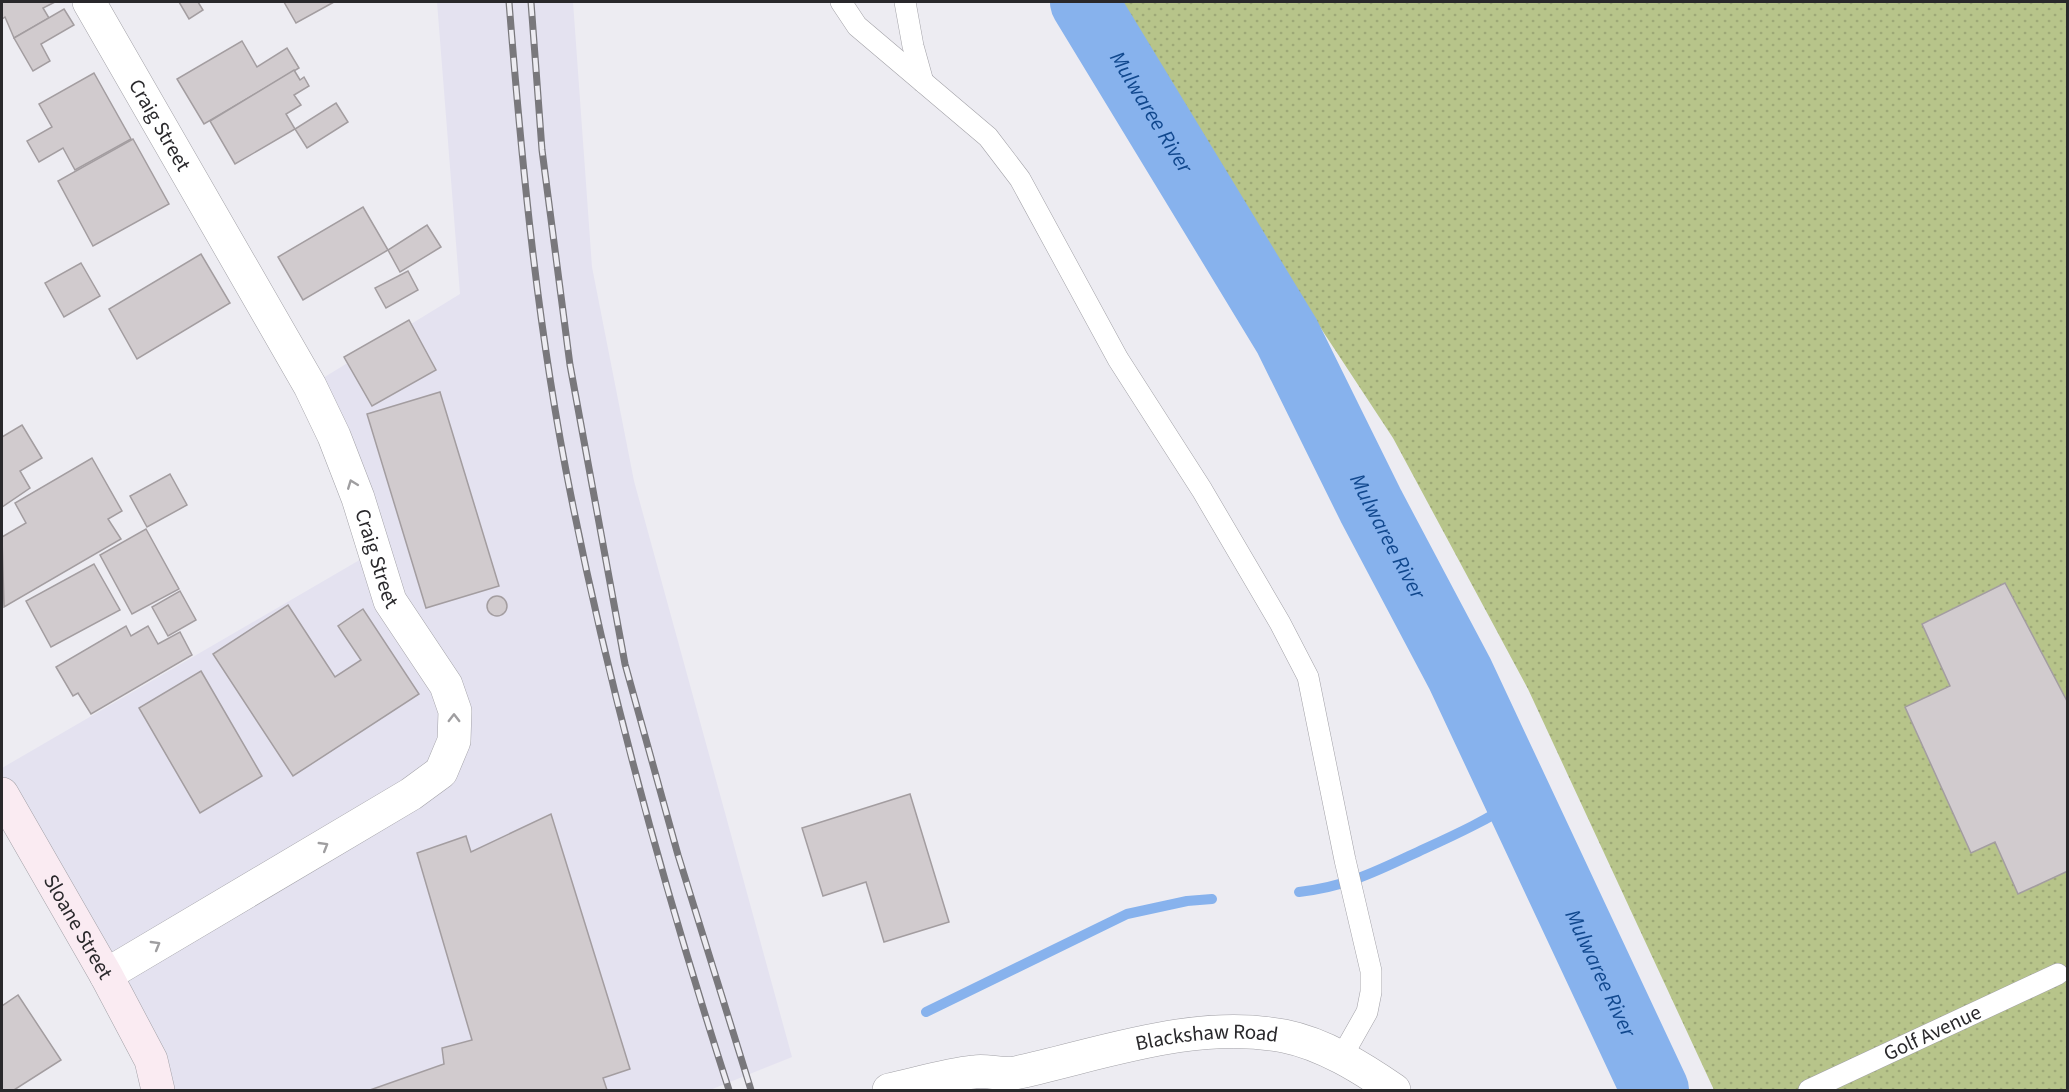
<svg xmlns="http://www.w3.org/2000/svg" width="2069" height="1092" font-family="'Source Sans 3',sans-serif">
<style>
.built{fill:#e4e2f0}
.grass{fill:url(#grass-dots)}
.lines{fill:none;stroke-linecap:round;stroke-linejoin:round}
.stream{stroke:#87b2ed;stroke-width:10}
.river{stroke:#87b2ed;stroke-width:68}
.building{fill:#d1cbce;stroke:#a39da0;stroke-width:1.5}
.lane-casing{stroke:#a2a1a7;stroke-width:22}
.street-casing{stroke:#a2a1a7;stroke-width:34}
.secondary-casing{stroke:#a2a1a7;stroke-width:34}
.lane{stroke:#fff;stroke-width:21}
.street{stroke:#fff;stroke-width:33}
.secondary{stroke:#faebf2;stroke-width:33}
.rail-casing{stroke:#79787c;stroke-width:7}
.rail{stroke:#edecf2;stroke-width:4.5;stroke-dasharray:14;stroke-linecap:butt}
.oneway{stroke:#9f9ea0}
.labels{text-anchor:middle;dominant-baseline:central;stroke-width:6;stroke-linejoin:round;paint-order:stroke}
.street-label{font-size:21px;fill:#29282b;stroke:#edecf2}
.water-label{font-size:22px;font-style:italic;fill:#11488e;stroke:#edecf2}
</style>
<defs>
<pattern id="grass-dots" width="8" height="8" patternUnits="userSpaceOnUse" patternTransform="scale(1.5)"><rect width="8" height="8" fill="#b7c48a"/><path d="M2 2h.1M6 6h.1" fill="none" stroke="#9da877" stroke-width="1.8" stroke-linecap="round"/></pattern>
</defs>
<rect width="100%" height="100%" fill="#edecf2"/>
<polygon class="built" points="437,2 573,2 592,267 634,481 792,1057 710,1090 169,1090 2,794 2,768 375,551 310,386 460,294"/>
<polygon class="grass" points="1112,2 2067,2 2067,1090 1714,1090 1528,689 1393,438 1199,143"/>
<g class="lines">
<g class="stream">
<path d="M1299,892C1350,886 1379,870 1424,849C1457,834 1489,819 1519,799"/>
<polyline points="926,1012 1127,914 1187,901 1212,899"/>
</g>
<path class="river" id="s1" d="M1084,2L1287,336L1371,506L1460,674L1655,1090"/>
</g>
<g class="building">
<polygon points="2,2 55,2 43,8 49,18 14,38 5,17 2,19"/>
<polygon points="179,2 198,2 203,10 189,19"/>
<polygon points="284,2 334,2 296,23"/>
<polygon points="64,9 74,25 41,44 50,61 33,71 14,38"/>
<polygon points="242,41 257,67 287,48 299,68 204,124 177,79"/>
<polygon points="294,70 300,80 304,77 309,86 294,95 301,105 286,114 295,129 235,164 210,121"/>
<polygon points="94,73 131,139 75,170 63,148 39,162 27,141 52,127 39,104"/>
<polygon points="336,103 348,122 307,148 295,129"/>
<polygon points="133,139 169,204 93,246 58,181"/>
<polygon points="363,207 388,250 303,300 278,257"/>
<polygon points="427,225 441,247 400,272 388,250"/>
<polygon points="201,254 230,303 137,359 109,309"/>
<polygon points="81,263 100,296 64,317 45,283"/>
<polygon points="408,271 418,290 386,308 375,288"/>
<polygon points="409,320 436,370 372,406 344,357"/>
<polygon points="440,392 499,586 426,608 367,414"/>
<polygon points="22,425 42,458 20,471 30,488 2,507 2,437"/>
<polygon points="92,458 122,511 108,519 121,539 4,607 2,537 26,523 15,503"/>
<polygon points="170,474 187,505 147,527 130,496"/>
<polygon points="146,529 179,589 132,614 100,555"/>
<polygon points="94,564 120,610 51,647 26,601"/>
<polygon points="2005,583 2068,703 2068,871 2018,894 1995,842 1971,853 1905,707 1950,686 1922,624"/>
<polygon points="180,591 196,620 168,636 152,607"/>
<circle cx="497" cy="606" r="10"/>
<polygon points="288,605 335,677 361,660 338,626 363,609 419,694 293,776 213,654"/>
<polygon points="126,626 131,636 148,626 158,644 180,632 192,655 91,714 78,693 73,696 56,667"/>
<polygon points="201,671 262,776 200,813 139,708"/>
<polygon points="910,794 949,922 884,942 866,882 823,896 802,828"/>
<polygon points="551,814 630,1069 603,1078 607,1090 370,1090 444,1064 442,1048 472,1040 417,853 466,836 471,852"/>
<polygon points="18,995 61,1060 14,1090 2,1090 2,1006"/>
</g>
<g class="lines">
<defs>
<g id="lane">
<polyline points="841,2 857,26 988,137 1020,179 1118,359 1202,490 1280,623 1308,677 1345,860 1371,971 1371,992 1367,1012 1341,1058"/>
<polyline points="905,2 913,46 923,82"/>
<path id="s2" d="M1809,1090L2058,974"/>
</g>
<g id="street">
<path id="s3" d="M89,2L310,386L334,436L358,498L390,601L446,685L455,711L454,741L441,772L411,794L106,975"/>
<path id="s4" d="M889,1090C917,1084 946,1075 974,1072C987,1070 1001,1075 1015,1073C1102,1054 1194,1019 1284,1036C1324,1044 1362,1068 1394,1090"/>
</g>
<g id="secondary">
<path id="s5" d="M2,794L106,975L151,1060L158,1090"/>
</g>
</defs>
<use href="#lane" class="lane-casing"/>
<use href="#street" class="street-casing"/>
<use href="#secondary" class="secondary-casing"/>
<use href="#lane" class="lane"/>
<use href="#street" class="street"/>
<use href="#secondary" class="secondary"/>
<defs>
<g id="rail">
<path d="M509,2C522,167 538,333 571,496C611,697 666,895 729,1090"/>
<polyline points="531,2 542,150 570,365 625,664 678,855 751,1090"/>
</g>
</defs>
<use href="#rail" class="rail-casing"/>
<use href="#rail" class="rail"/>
</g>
<defs><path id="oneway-chevron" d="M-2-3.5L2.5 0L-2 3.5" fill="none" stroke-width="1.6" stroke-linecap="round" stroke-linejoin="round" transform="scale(1.5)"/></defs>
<g class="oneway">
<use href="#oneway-chevron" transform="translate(352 484) rotate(-111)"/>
<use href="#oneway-chevron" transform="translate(454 718) rotate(-90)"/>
<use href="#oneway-chevron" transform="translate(324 846) rotate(-31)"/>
<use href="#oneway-chevron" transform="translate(156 945) rotate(-30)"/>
</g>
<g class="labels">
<g class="street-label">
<text stroke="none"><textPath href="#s3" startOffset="142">Craig Street</textPath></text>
<text stroke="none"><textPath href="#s3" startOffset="628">Craig Street</textPath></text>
<text stroke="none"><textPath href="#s5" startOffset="153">Sloane Street</textPath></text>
<text stroke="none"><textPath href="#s2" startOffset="136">Golf Avenue</textPath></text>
<text stroke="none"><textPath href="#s4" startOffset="324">Blackshaw Road</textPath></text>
</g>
<g class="water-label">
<text stroke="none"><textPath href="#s1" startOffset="129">Mulwaree River</textPath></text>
<text stroke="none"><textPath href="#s1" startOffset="615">Mulwaree River</textPath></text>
<text stroke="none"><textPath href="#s1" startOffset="1101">Mulwaree River</textPath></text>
</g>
</g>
<rect width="2069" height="1092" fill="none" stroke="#29282b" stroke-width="6"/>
</svg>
